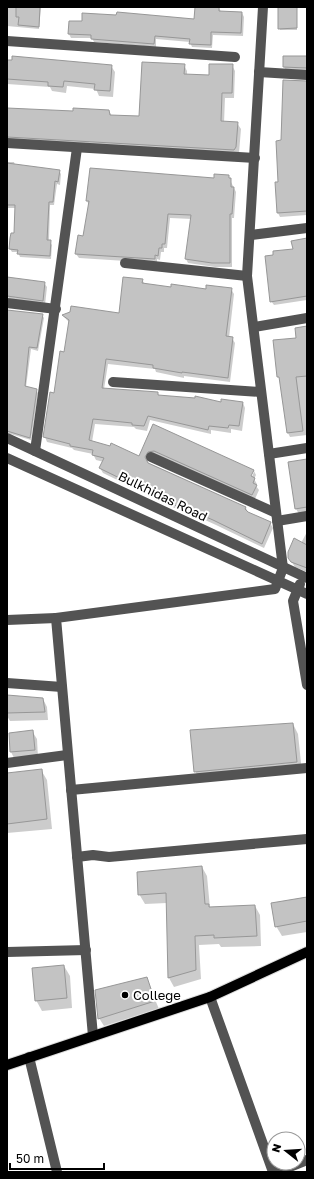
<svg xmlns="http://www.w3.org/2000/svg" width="314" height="1179" font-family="'Golos Text',sans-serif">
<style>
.shadow{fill:#0003;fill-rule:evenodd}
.building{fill:#c3c3c3;stroke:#979797}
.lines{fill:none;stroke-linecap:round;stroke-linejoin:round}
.major-casing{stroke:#dbdbdb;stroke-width:12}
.minor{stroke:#535353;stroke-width:10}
.major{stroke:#000;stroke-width:10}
.poi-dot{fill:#000;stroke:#fff;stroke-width:1.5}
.labels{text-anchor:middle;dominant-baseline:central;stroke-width:4;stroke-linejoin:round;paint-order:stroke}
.street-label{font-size:13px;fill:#000;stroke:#fff}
.poi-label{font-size:13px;fill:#000;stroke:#fff;text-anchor:start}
</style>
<rect width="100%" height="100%" fill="#fff"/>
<g class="shadow">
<polygon points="7,7 41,7 39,29 7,26"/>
<polygon points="196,7 219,7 221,12 242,13 244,17 243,36 213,35 212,48 192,47 190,42 156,39 156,47 94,42 92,38 71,38 69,34 70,22 195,20"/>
<polygon points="279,7 297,7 297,30 280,30"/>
<polygon points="307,58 307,72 286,71 284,67"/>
<polygon points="7,61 111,66 115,72 113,97 99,96 96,89 67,86 66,93 52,91 50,87 7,84"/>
<polygon points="184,65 187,71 187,75 210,76 232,65 235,71 234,98 225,98 224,123 237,123 241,129 239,153 7,144 7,109 74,112 109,111 112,116 140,117"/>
<polygon points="307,82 307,215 280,217 278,213 282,141"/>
<polygon points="7,162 14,162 15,165 59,171 61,174 60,185 57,184 54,205 50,205 49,241 52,245 51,259 20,257 18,252 12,252 10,249 15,234 16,208 7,208"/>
<polygon points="228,176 236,192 234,218 232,218 232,267 215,267 188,263 186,259 192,219 170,218 167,248 164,248 164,252 161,252 160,260 157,259 157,263 79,258 76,254 84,237 89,205 87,201"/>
<polygon points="307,240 307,300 274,305 271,301 274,256 294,250"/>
<path d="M142,280L145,284L172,288L207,290L231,289L234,294L229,338H232L235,343L230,382L184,376V378L156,372L155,369L108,364L104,389L157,393L160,396L221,403H243L245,408L242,431L231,429V433L211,430V434L150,420L147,431L136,429L134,427L95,424L92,442L140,458L154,426L254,471L256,475L254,479L257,484L256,486L259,490L255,499L150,456L147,462L246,508L248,512L270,523L273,528L264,548L216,525L194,515L193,517L103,473L100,468L104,462L96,460L93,454L74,450L72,448L47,442L45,437L65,353L70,323L63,316L71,313L119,314ZM252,472H254L250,481L248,480Z"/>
<polygon points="44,283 47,287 45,305 10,300 7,295 7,292"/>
<polygon points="7,310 42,315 44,318 38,351 31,349 26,387 36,390 38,393 31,440 7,433"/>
<polygon points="307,326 307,435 290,437 288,433 280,380 278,376 297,339"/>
<polygon points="307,461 307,513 299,514 296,509"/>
<polygon points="307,532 307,572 295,567 289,558 301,543"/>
<polygon points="7,696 43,699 47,707 48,720 10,721 7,716"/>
<polygon points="293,724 298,734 302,772 201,781 195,771"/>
<polygon points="32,731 37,739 38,758 15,760 11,752"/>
<polygon points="41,770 47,780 52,829 7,833 7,774"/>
<polygon points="202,867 207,876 210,908 255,906 260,915 261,946 221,947 219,944 199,945 201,979 174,987 169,978 167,903 145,904 139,894"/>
<polygon points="307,898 307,932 282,936 276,926"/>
<polygon points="64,966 70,976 72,1008 42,1011 36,1000"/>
<polygon points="146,978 159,1009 104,1026 99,1018"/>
</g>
<g class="building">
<polygon points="16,7 40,7 39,27 18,25 19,17 16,17"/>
<polygon points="195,7 219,7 219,11 242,12 241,33 211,32 211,45 189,44 190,39 155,36 154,44 91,39 91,35 68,34 69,21 82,21 82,13 116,15 117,12 194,19"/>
<polygon points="278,7 297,7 297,28 278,29"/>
<polygon points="12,56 112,65 110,91 94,90 95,84 64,81 63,87 48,86 48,82 7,79 7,60 12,60"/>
<polygon points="283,56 307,56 307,68 283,67"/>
<polygon points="142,62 185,64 184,74 209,75 209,64 233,64 232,93 222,93 221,121 238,122 236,147 234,150 7,137 7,108 73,111 73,108 109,110 110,115 139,116"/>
<polygon points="283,80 307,81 307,211 277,213 275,182 278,182 276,141 281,140"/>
<polygon points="7,163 60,170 58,182 55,181 53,202 49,202 47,240 51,240 50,256 17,254 18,250 9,249 10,238 11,233 14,233 15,205 7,205"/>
<polygon points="90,168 214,178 214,174 229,175 229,178 231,178 231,187 234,187 232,214 230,214 230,263 212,263 185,259 191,215 168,214 165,244 162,244 162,248 159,248 158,256 155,255 155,259 75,254 78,235 83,236 89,201 86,201"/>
<polygon points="307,238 307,296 270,302 265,256 273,255 273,251 293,249 291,241"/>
<polygon points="7,277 45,282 43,301 7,296"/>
<polygon points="123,277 143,279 142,283 171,287 171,284 206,289 206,285 232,288 226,336 233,337 228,378 182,372 182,373 153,368 153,365 106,359 102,388 158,392 158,395 195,398 195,396 221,402 221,399 243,402 239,426 229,425 228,428 209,426 208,430 148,416 144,426 132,425 132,423 93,419 89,440 110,446 111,443 139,456 153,424 254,470 251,476 255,478 253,483 257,485 252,495 154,451 148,452 145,457 148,463 246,507 245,509 248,512 271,522 262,544 213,520 192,511 191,513 99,468 104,458 92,455 93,450 70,446 70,444 43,437 50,392 54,393 60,351 64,352 69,320 62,315 70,312 71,306 119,313"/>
<polygon points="7,310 43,314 37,348 29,347 25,386 37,389 30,438 7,431"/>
<polygon points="307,326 307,376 296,377 303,431 287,433 279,377 277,377 273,340 296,338 295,328"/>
<polygon points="307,459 307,507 295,509 288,462"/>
<polygon points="294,538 307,545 307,568 291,562 288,558 288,552"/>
<polygon points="7,695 43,698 45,712 7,713"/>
<polygon points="293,723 297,762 194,772 190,730"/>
<polygon points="33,730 35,750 10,752 9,733"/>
<polygon points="42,769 47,819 7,824 7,773"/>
<polygon points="202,866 205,904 209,904 209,907 255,905 257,936 214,938 214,935 195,936 196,970 168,978 166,893 138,895 137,872"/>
<polygon points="307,897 307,921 275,927 271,903"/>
<polygon points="64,965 67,998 35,1001 32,968"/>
<polygon points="147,977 155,1001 98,1019 95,990"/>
</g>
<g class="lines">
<defs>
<polyline id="major" points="7,1065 210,997 307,952"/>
</defs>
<use href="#major" class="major-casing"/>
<g class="minor">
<polyline points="7,41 235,57"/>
<polyline points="259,72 307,75"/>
<polyline points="7,143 255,158"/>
<polyline points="251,235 307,228"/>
<polyline points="125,263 247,276"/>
<polyline points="7,303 56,309"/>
<polyline points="254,327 307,318"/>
<polyline points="113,382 261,392"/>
<polyline points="7,438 307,578"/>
<polyline points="35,451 77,148"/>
<polyline points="269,454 307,448"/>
<polyline points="151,457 276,513"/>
<polyline points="7,458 307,594"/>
<polyline points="277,521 307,516"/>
<polyline points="300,584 293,601 307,685"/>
<polyline points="7,620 56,618"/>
<polyline points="7,683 62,687"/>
<polyline points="7,763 67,755"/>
<polyline points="71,790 307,768"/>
<polyline points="77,857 93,855 109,857 307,839"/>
<polyline points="7,952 86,950"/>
<polyline points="210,997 273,1172"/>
<polyline points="93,1036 56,618 275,589 283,568 247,276 263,7"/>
<polyline points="29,1057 57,1172"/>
<polyline points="277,1172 307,1160"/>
</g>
<use href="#major" class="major"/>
</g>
<circle class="poi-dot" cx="125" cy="995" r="4"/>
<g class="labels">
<g class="street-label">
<text transform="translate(163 496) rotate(26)">Bulkhidas Road</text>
</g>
<g class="poi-label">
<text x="133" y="995">College</text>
</g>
</g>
<rect width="314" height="1179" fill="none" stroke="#000000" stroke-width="16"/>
<g transform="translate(286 1151) rotate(287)"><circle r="19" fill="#ffffff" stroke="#999999"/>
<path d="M0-3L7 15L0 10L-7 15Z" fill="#000000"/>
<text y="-6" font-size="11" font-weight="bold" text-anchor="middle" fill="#000000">N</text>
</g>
<path d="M10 1163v6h94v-6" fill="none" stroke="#000000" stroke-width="2"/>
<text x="16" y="1163" font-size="12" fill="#000000" stroke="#ffffff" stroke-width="3" paint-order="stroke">50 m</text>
</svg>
